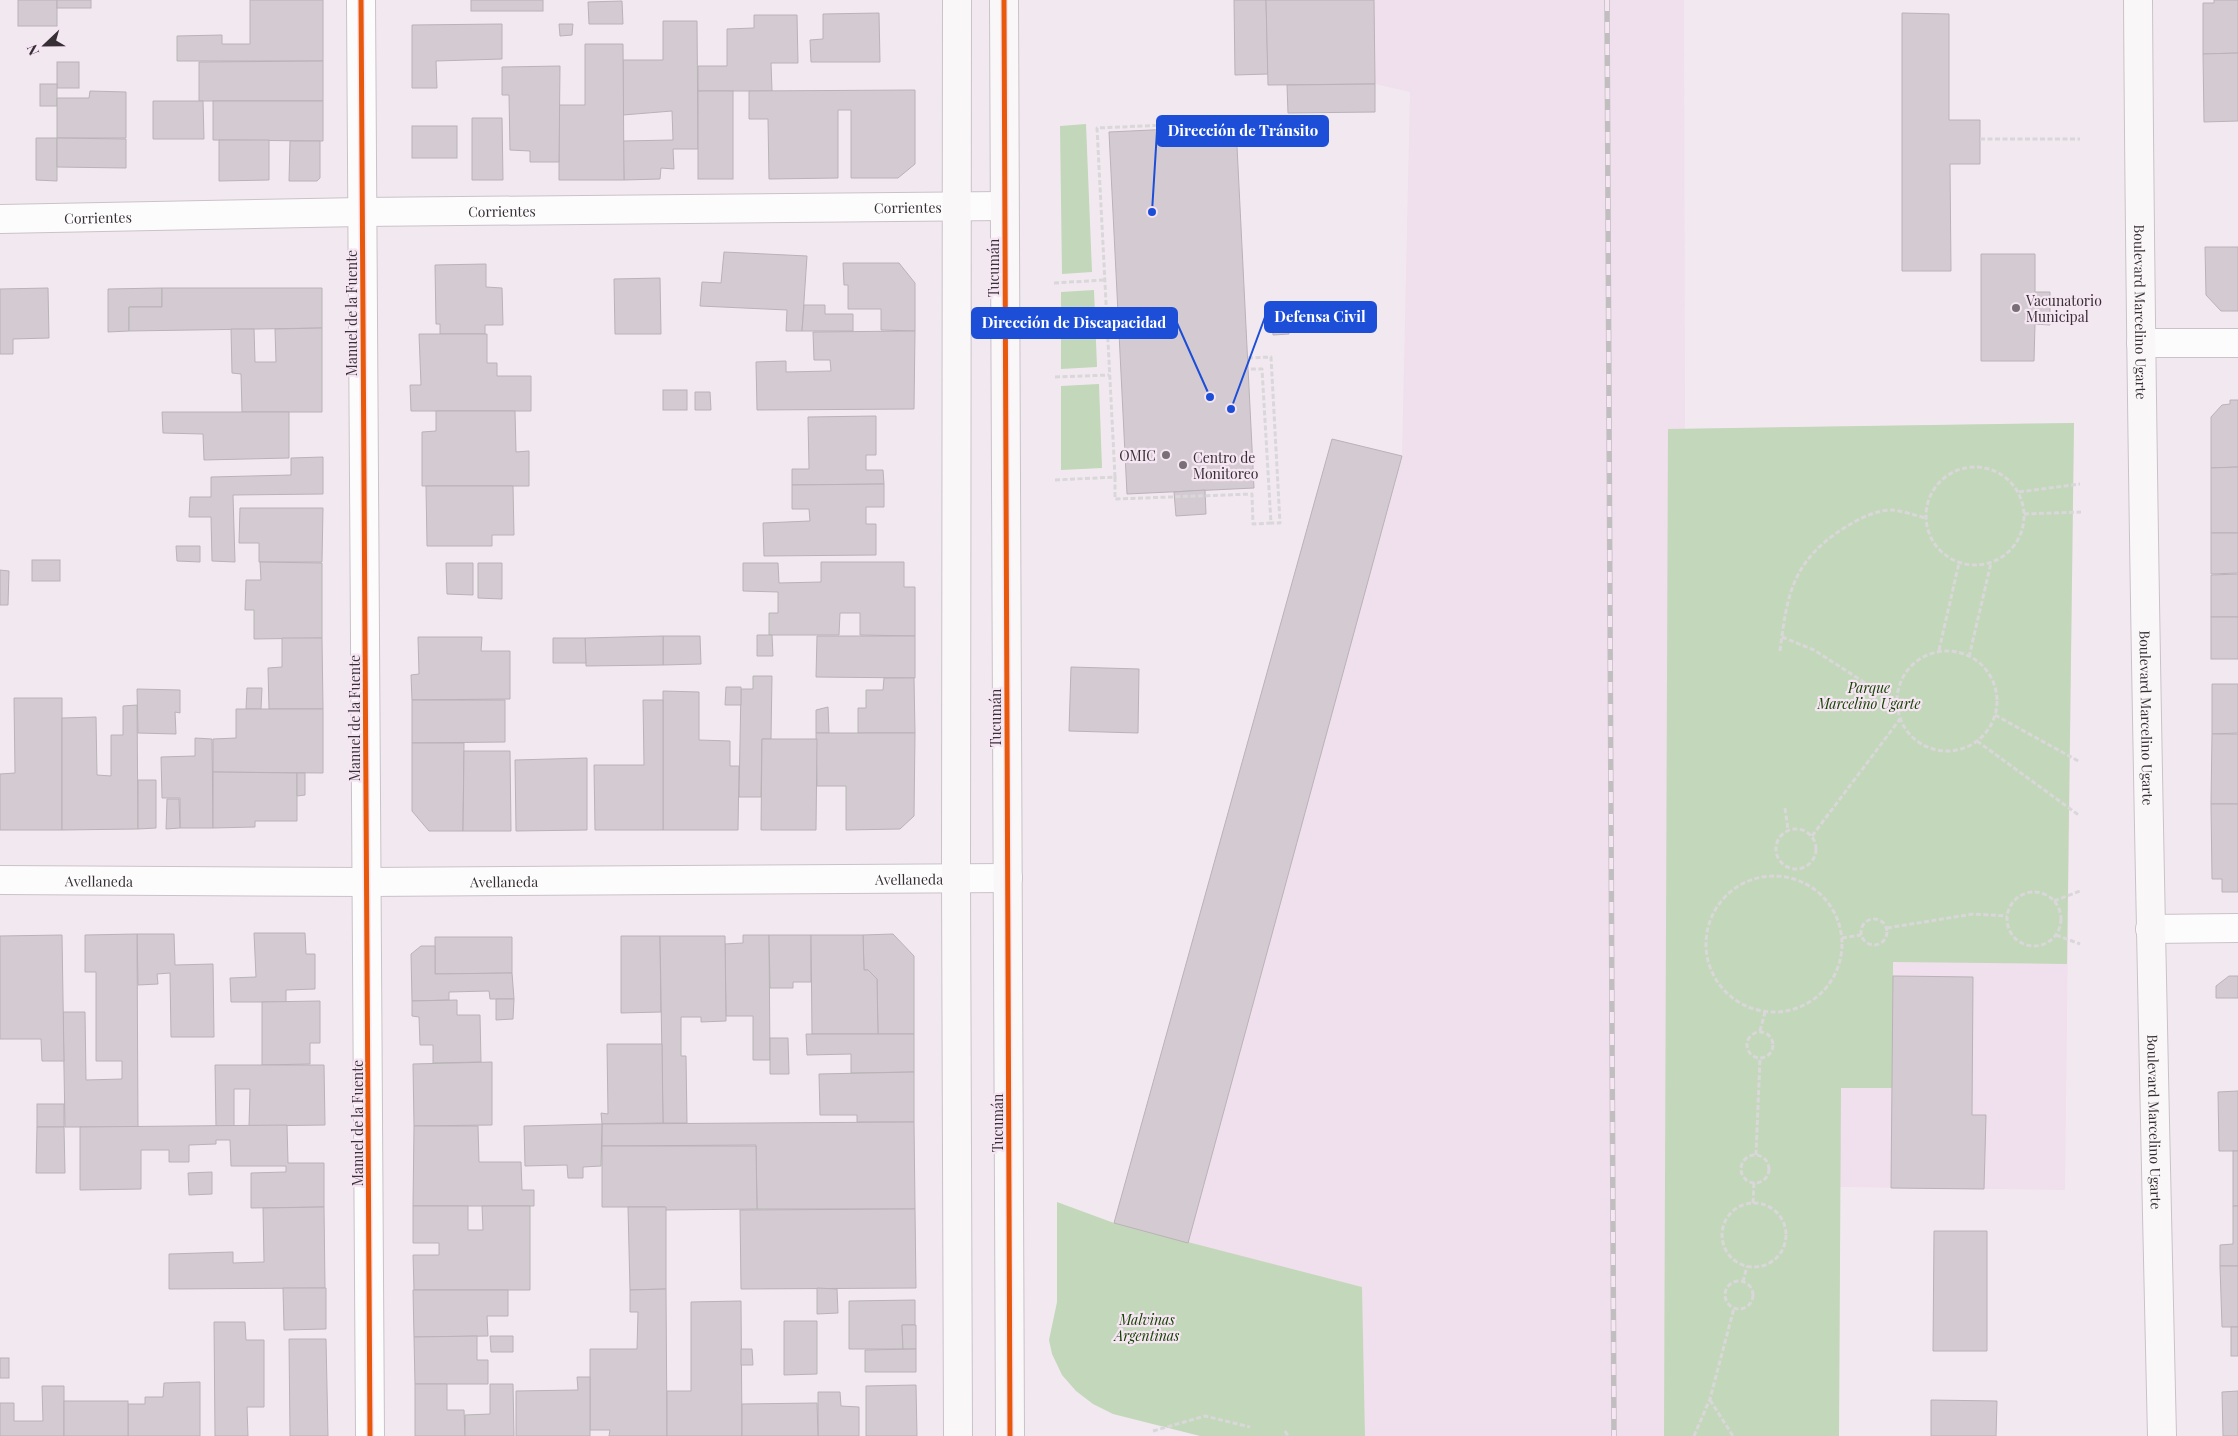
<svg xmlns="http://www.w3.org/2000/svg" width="2238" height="1436" font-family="'Playfair Display',serif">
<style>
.built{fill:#f0dfec}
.green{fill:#c3d7ba}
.building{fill:#d3cbd1;stroke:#b9b2b7}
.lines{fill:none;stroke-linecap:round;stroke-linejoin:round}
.street-casing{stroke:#c9c2c8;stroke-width:30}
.secondary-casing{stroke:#c9c2c8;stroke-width:30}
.path{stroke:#d9d7d9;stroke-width:3;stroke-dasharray:5 2.5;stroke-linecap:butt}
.street{stroke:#fdfcfd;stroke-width:28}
.secondary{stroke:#faf7f9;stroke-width:28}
.rail-casing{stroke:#c1bec0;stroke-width:5.5}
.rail{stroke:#f6e5f3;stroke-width:4;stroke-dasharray:11;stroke-linecap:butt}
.cycleway-casing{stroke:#f6e5f3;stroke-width:8}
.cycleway{stroke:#e8590c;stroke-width:5}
.poi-dot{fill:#787076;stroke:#f6e5f3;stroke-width:2}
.labels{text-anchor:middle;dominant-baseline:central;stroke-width:4.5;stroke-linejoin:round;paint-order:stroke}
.street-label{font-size:14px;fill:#362f34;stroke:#f6e5f3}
.poi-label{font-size:14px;fill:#362f34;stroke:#f6e5f3;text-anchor:start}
.park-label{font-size:14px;font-style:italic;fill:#144200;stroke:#f6e5f3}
.leader{fill:none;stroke:#1d4ed8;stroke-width:2}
.callout-dot{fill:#1d4ed8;stroke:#f6e5f3;stroke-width:2}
.callout{fill:#1d4ed8;stroke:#1d4ed8;stroke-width:2}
.callout-label{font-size:15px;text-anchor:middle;font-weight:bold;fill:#fff}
</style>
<rect width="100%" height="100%" fill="#f2e9f0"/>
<polygon class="built" points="1374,0 1684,0 1685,429 2074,423 2065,1190 1840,1187 1839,1436 1365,1436 1362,1287 1188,1243 1402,456 1410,92 1375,84"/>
<g class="green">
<polygon points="1086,124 1092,272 1062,274 1060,126"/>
<polygon points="1094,290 1097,367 1061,369 1061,292"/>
<polygon points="1099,384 1102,468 1061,470 1061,386"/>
<polygon points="2074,423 2067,964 1893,962 1893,1088 1841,1088 1839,1436 1664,1436 1668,429"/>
<polygon points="1057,1202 1114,1223 1362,1287 1365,1436 1200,1436 1113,1414 1093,1404 1076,1391 1062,1375 1052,1354 1049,1340 1057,1302"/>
</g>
<g class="building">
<rect x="18" y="0" width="39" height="26"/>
<rect x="57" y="0" width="34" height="8"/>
<polygon points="250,0 323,0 323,61 177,61 177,36 222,35 222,44 250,44"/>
<rect x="471" y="0" width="72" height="11"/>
<polygon points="1234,0 1266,0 1268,74 1235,75"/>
<polygon points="1266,0 1374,0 1375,84 1268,85"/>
<polygon points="2214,0 2238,0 2238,53 2203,54 2203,3 2214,3"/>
<polygon points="622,1 623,24 589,24 588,2"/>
<polygon points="879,13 880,62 811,62 810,40 823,39 823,14"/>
<polygon points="1902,13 1949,14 1949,120 1980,120 1980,164 1950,164 1951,271 1902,271"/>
<polygon points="754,15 797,15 798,63 771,63 772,91 698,91 698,66 727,66 727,29 754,28"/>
<polygon points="663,21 697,21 698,149 673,149 674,169 661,168 660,179 624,180 623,141 673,140 672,111 623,115 623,60 663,60"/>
<polygon points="502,24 502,59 436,61 437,88 412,88 412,25"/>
<polygon points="559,24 573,24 572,35 560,36"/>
<polygon points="585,44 623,44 624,180 559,180 559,105 585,105"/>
<polygon points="2238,53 2238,121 2204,122 2203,54"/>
<polygon points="323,61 323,101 199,101 199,62"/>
<rect x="57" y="62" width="22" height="26"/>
<polygon points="560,66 559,162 530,162 530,151 510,150 509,95 502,95 502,67"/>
<rect x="40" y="84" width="17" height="22"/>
<polygon points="1375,84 1375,112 1288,113 1287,85"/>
<polygon points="915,90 915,164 898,178 851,178 851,110 838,110 838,178 769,179 768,119 749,119 749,91"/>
<polygon points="90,91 126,92 126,138 57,138 57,98 89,98"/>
<rect x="698" y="91" width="35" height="88"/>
<polygon points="153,101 203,101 204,139 153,139"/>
<polygon points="213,101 323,101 323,141 213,140"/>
<polygon points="472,118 502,118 503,180 472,180"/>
<rect x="412" y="126" width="45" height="32"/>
<polygon points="1236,126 1254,488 1127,494 1109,132"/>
<polygon points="36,138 57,138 57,181 36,180"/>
<polygon points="57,138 126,139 126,168 57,167"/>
<polygon points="219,140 269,140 269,180 219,181"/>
<polygon points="290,141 320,141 320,178 317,181 289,181"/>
<polygon points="2205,247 2238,247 2238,311 2221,311 2206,295"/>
<polygon points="724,252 807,256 802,331 786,331 787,310 700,306 702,282 721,283"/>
<polygon points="1981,254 2035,254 2035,292 2050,292 2050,325 2035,324 2034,361 1981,361"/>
<polygon points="843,263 899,263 915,283 915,331 881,330 881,309 848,309 848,285 844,285"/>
<polygon points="486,264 486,287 502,288 503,325 485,325 485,334 440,334 440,324 436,324 435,265"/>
<polygon points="660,278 661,334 615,334 614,279"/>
<polygon points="48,288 49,338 13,339 13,354 0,354 0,289"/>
<polygon points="162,288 162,307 129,307 129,331 108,332 108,289"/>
<polygon points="162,288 322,288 322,328 129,331 129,307 162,307"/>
<polygon points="804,305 825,305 825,314 853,314 853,331 802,331"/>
<polygon points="1288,321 1289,334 1273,335 1272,322"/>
<polygon points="322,328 322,412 242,412 241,374 232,373 231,329 254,329 255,362 276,362 275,329"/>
<polygon points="915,331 914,409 757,410 756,362 786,361 786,372 831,371 830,360 814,360 813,332"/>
<polygon points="419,334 487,334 487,363 497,363 497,376 531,376 531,411 411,411 410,385 421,385"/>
<rect x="663" y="390" width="24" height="20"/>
<polygon points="695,392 710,392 711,410 695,410"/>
<polygon points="2230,400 2238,400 2238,467 2211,468 2211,417 2222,405 2230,404"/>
<polygon points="436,411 515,411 516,452 529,451 529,486 422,486 422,432 436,431"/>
<polygon points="162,412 289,412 289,458 204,460 203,434 163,433"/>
<polygon points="876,416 876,455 866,455 866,470 883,470 884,484 792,485 792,469 809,469 808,417"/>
<polygon points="1332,439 1402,456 1188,1243 1114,1223"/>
<polygon points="323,457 323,494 233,495 235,562 212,561 211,517 189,517 190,497 211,497 211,477 291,475 291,458"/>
<polygon points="2238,467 2238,533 2211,533 2211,468"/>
<polygon points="884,484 884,507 866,507 866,524 876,524 876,555 764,556 763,523 810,521 809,509 792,509 792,485"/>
<polygon points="426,486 513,486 514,535 492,535 492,546 427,546"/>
<polygon points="1205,490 1206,514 1176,516 1174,492"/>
<polygon points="240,508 323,508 322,562 259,562 259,543 239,543"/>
<polygon points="2211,533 2238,533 2238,573 2211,574"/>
<polygon points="176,546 200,546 200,562 177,561"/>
<rect x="32" y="560" width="28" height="21"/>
<polygon points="260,562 322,563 322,638 254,639 254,610 245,610 246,580 261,580"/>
<polygon points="821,562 904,562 904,587 915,587 915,636 860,635 860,613 840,613 839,635 769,635 769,613 778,613 778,592 743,591 743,563 778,563 779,583 821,582"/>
<polygon points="446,563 473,563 473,595 447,594"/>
<polygon points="478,563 502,563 502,599 478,598"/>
<polygon points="0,570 9,571 8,605 0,605"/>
<polygon points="2238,574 2238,617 2211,617 2211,575"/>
<rect x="2211" y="617" width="27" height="42"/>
<polygon points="757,635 772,635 773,656 757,656"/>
<polygon points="663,636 700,636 701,664 663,665"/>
<polygon points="663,636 663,665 586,666 585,638"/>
<polygon points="817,636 915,636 915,678 816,677"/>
<polygon points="418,637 482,637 481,651 510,651 510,699 412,700 411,675 419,674"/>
<polygon points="282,638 322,638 323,709 269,709 268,668 282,667"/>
<polygon points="553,638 585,638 586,663 553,663"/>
<polygon points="1071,667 1139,669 1138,733 1069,731"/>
<polygon points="753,676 772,676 771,739 762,739 761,797 739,797 741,689 753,689"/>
<polygon points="884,678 914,678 915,733 858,733 858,708 866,708 866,690 883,690"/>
<polygon points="2212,684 2238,684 2238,733 2212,734"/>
<polygon points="726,687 741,687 741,705 725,705"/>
<polygon points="247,688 262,688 261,709 246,709"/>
<polygon points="137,689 180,690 180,713 175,712 176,734 138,733"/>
<polygon points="663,691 699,692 699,740 730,741 730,766 739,766 738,830 663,830"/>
<polygon points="14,698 62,698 62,830 0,830 0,774 15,773"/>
<polygon points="412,700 505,700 505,742 412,743"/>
<polygon points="643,700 663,700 663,830 595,830 594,765 644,765"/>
<polygon points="137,705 138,829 62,830 62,718 96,717 97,775 111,776 111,735 123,735 123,706"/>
<polygon points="828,707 829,733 816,733 816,710"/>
<polygon points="236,709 323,709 323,773 213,772 213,739 236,738"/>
<polygon points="816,733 915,733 914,816 900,829 846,830 846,786 817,786"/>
<polygon points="2212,734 2238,734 2238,804 2211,804"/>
<polygon points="195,738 212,739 213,828 180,828 180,798 162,798 161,757 195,756"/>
<polygon points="762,739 817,739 816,830 761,830"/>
<polygon points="412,743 464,743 463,831 429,831 412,811"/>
<polygon points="464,751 510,751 511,831 463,831"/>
<polygon points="587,758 587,830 516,831 515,760"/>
<polygon points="213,772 297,773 297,821 255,821 255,827 213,828"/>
<polygon points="297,773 305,773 305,795 297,796"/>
<polygon points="138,780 156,780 156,828 138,829"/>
<polygon points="167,799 179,799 180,828 166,829"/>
<polygon points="2211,804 2238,804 2238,892 2222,892 2222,879 2212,879"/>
<polygon points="254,933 305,933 306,954 315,954 315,989 286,990 286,1002 231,1002 230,978 256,977"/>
<polygon points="137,934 174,934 175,965 213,964 214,1037 171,1037 170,973 157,974 158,984 138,985"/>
<polygon points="137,934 138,1127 65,1127 63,1012 85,1012 86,1080 122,1079 122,1061 96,1061 96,972 85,972 85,935"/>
<polygon points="893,934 914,956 914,1034 878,1034 877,979 868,970 864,970 863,935"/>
<polygon points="62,935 64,1061 42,1061 41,1039 0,1039 0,936"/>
<polygon points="743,935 769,935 770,1060 753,1060 753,1016 726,1016 725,944 743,943"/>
<polygon points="769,935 811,935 811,982 793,982 793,988 770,988"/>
<polygon points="811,935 863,935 864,970 868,970 877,979 878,1034 812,1034"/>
<polygon points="621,936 660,936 661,1012 621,1013"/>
<polygon points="660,936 725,936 726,1021 701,1022 701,1017 681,1017 681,1056 686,1056 687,1123 663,1123"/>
<polygon points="435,937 512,937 512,973 435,974"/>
<polygon points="421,946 435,946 435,974 512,973 514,999 490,999 489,991 449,992 449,1000 412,1001 411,954"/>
<polygon points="1893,976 1973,977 1972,1115 1986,1115 1984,1189 1891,1188"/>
<polygon points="2229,976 2238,976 2238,998 2216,998 2216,986"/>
<polygon points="496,999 514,999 513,1019 496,1020"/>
<polygon points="457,1000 457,1015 480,1015 481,1062 433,1063 433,1045 420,1045 419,1017 412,1016 412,1001"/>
<polygon points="320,1001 320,1043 310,1043 310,1064 262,1065 262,1002"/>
<polygon points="806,1034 914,1034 914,1072 851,1073 851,1054 807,1055"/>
<polygon points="770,1038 788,1038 789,1074 770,1074"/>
<polygon points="607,1044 662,1044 663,1123 602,1124 601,1113 608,1114"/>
<polygon points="492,1062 492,1125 414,1126 413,1064"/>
<polygon points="215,1065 324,1065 325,1125 249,1126 250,1089 234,1089 234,1126 216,1126"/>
<polygon points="914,1072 914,1122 857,1122 857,1115 820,1115 819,1074"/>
<polygon points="2238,1091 2238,1151 2219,1151 2218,1092"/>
<rect x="37" y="1104" width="27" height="23"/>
<polygon points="914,1122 915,1209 757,1209 756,1145 602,1146 602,1124"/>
<polygon points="602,1124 601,1166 583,1167 583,1178 568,1178 567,1165 525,1166 524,1126"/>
<polygon points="287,1125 288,1163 324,1163 324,1207 251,1208 251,1173 286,1172 286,1166 231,1166 230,1140 216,1140 216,1144 189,1145 189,1162 169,1162 169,1150 141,1150 141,1189 80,1190 80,1127"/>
<polygon points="414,1126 478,1126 479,1162 521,1162 522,1190 534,1190 534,1206 413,1206"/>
<polygon points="37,1127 64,1127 65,1173 36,1173"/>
<polygon points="602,1146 756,1146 757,1209 666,1210 665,1207 602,1207"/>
<rect x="2233" y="1151" width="5" height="55"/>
<polygon points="212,1172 212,1194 189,1195 188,1173"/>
<polygon points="413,1206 468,1206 468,1230 483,1230 482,1206 530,1206 530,1290 414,1290 413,1255 439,1255 439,1243 413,1243"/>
<polygon points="2233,1206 2238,1206 2238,1266 2220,1266 2220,1245 2233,1244"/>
<polygon points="324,1207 325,1288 169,1289 169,1254 233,1252 233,1263 264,1262 263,1208"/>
<polygon points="628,1207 666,1207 666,1289 630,1290"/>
<polygon points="915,1209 916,1288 741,1289 740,1210"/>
<polygon points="1934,1231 1987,1231 1987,1351 1933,1351"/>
<polygon points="2220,1266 2238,1266 2238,1327 2222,1327"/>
<polygon points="283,1288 326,1288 326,1329 284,1330"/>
<polygon points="817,1288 837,1289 838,1313 817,1314"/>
<polygon points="666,1289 667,1436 609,1436 610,1430 590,1430 590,1349 637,1349 638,1312 630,1312 630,1290"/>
<polygon points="413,1290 508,1290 508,1316 487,1316 488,1336 414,1337"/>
<polygon points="915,1300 915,1325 902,1325 903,1349 849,1349 849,1301"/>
<polygon points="741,1301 742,1436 667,1436 667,1391 691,1391 691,1302"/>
<polygon points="784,1321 817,1321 817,1374 784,1375"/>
<polygon points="214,1322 245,1322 246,1340 264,1340 264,1407 247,1407 248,1436 215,1436"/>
<polygon points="902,1325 916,1325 916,1349 903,1349"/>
<rect x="2231" y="1327" width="7" height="29"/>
<polygon points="477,1336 477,1360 488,1360 488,1384 415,1384 414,1337"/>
<polygon points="490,1336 513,1336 513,1352 491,1352"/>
<polygon points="289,1339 326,1339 328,1436 290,1436"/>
<polygon points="741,1349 752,1349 753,1365 741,1365"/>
<polygon points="916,1349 916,1372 865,1372 865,1350"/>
<rect x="0" y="1358" width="9" height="20"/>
<polygon points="577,1377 590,1377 590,1436 516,1436 516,1391 578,1390"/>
<polygon points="200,1382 200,1436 128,1436 128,1404 145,1404 145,1397 163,1397 164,1383"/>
<polygon points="415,1384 447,1384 447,1410 464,1410 465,1436 415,1436"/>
<polygon points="490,1384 513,1384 514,1436 465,1436 465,1415 490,1414"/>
<polygon points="916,1385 917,1436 866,1436 866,1386"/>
<polygon points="42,1386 64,1386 64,1436 0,1436 0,1403 14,1403 14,1421 43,1421"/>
<polygon points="2238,1391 2238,1436 2223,1436 2222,1392"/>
<polygon points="818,1392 840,1392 841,1406 859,1407 859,1436 818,1436"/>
<polygon points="1931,1400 1997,1401 1996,1436 1931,1436"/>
<rect x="64" y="1401" width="64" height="35"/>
<polygon points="817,1403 818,1436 742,1436 742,1404"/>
</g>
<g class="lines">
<defs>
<g id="street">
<polyline points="361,0 370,1436"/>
<path id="s1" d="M0,219L362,212L1004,206"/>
<polyline points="2141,343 2238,343"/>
<path id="s2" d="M0,880L367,882L1008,878"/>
<polyline points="2150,929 2238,928"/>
</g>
<g id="secondary">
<polyline points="957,0 956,879 958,1436"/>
<polyline points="1004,0 1010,1436"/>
<path id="s3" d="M2138,0C2141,479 2151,957 2162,1436"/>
</g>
</defs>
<use href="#street" class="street-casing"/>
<use href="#secondary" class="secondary-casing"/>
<g class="path">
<polyline points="1980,139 2080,139"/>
<polyline points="1054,283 1105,280"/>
<polyline points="1248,358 1271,357 1280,523 1271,523"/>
<polyline points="1055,377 1109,375"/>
<circle cx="1975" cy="516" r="49"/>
<polyline points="1115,477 1115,499 1252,494 1253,524 1271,523 1262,369 1248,369"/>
<polyline points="1055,480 1115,477 1097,128 1235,122"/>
<polyline points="2019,492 2080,484"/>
<polyline points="2024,514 2081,512"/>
<polyline points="1782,637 1814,650 1898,704"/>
<polyline points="1939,650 1959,563"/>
<path d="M1780,651C1787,595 1792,561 1844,528C1857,520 1873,511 1890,510C1901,510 1916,516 1927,518"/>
<circle cx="1947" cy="701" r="50"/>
<polyline points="1969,657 1991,563"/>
<polyline points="1995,715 2080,762"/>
<polyline points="1977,741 2080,816"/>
<polyline points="1785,808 1788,830"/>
<circle cx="1796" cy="849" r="20"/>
<polyline points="1812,836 1900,719"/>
<circle cx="1774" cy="944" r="68"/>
<circle cx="2034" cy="919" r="27"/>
<polyline points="2054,901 2080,891"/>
<circle cx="1874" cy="932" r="13"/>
<polyline points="1887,928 1973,914 2007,916"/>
<polyline points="2056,935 2080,944"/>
<polyline points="1842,938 1861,935"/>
<polyline points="1760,1031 1765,1012"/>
<circle cx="1760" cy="1045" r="13"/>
<polyline points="1756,1155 1760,1058"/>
<circle cx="1755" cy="1169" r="14"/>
<polyline points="1753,1203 1754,1182"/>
<circle cx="1754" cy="1235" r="32"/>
<circle cx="1739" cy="1295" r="14"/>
<polyline points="1743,1282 1747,1266"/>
<polyline points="1710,1400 1733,1436"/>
<polyline points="1153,1431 1205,1416 1250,1427"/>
<polyline points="1285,1431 1288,1436"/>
<polyline points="1694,1436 1710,1399 1734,1308"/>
</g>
<use href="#street" class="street"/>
<use href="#secondary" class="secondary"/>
<defs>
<polyline id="rail" points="1607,0 1614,1436"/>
</defs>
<use href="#rail" class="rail-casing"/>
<use href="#rail" class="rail"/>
<defs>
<g id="cycleway">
<polyline points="361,0 370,1436"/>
<polyline points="1004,0 1010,1436"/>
</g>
</defs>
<use href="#cycleway" class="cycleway-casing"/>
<use href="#cycleway" class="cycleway"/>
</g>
<g class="poi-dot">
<circle cx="2016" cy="308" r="5"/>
<circle cx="1166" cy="455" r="5"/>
<circle cx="1183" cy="465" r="5"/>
</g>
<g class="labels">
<g class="street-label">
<text stroke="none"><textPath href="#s1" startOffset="908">Corrientes</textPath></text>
<text stroke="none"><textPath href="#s1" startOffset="502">Corrientes</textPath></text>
<text stroke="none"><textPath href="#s1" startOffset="98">Corrientes</textPath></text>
<text transform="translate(993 268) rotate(-90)">Tucumán</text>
<text transform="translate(351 313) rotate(-90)">Manuel de la Fuente</text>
<text stroke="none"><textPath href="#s3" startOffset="312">Boulevard Marcelino Ugarte</textPath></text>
<text transform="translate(354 718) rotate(-90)">Manuel de la Fuente</text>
<text transform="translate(995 718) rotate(-90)">Tucumán</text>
<text stroke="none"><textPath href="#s3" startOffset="718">Boulevard Marcelino Ugarte</textPath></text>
<text stroke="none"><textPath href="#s2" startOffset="909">Avellaneda</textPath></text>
<text stroke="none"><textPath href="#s2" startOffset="99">Avellaneda</textPath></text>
<text stroke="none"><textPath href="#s2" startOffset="504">Avellaneda</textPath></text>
<text transform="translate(357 1123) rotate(-90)">Manuel de la Fuente</text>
<text transform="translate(997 1123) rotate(-90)">Tucumán</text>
<text stroke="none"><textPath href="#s3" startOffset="1122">Boulevard Marcelino Ugarte</textPath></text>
</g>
<g class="poi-label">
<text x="2026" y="300">Vacunatorio<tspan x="2026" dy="16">Municipal</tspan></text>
<text x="1156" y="455" text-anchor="end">OMIC</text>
<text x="1193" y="457">Centro de<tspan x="1193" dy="16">Monitoreo</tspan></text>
</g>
<g class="park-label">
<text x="1869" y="687">Parque<tspan x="1869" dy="16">Marcelino Ugarte</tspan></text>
<text x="1147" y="1319">Malvinas<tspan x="1147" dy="16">Argentinas</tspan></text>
</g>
</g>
<path class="leader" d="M1152 212L1157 131M1231 409L1265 317M1210 397L1177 323"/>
<g class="callout-dot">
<circle cx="1152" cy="212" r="5"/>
<circle cx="1231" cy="409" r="5"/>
<circle cx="1210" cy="397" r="5"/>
</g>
<g class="callout">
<rect x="1157" y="116" width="171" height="30" rx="5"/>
<rect x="1265" y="302" width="111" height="30" rx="5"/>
<rect x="972" y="308" width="205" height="30" rx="5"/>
</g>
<g class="callout-label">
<text x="1243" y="136">Dirección de Tránsito</text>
<text x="1320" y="322">Defensa Civil</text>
<text x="1074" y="328">Dirección de Discapacidad</text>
</g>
<g transform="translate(45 45) rotate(248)" stroke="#f6e5f3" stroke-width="4" paint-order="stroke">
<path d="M0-4L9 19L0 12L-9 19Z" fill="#362f34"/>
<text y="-8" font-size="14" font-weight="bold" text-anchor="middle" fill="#362f34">N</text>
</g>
</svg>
